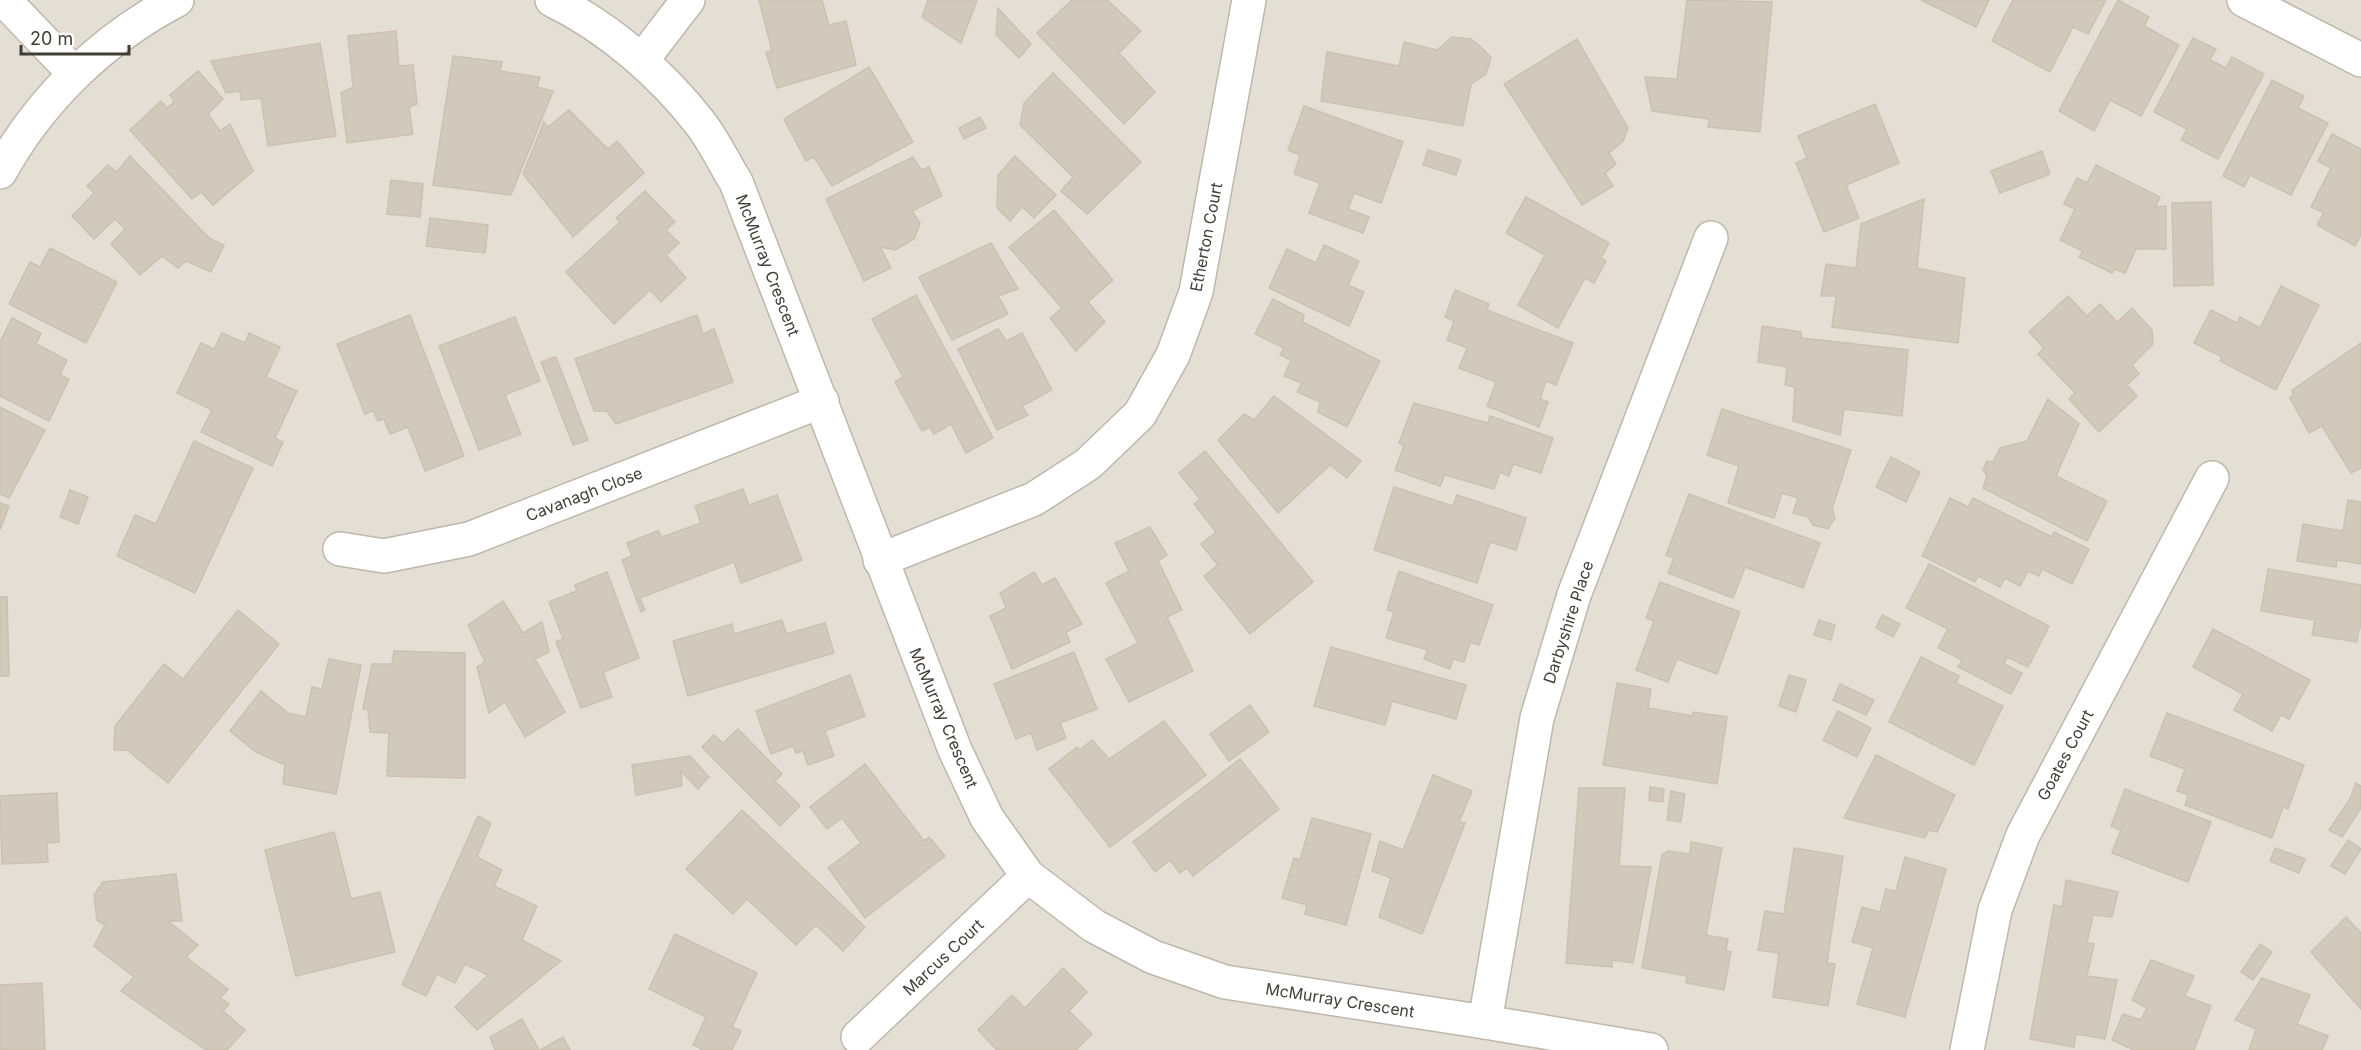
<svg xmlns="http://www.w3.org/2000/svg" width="2361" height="1050" font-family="Inter,sans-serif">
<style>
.residential{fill:#e4dfd4}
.building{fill:#d1c9bc;stroke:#cbc1b0;stroke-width:1.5}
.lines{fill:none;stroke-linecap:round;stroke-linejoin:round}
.minor-casing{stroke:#beb8ac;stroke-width:36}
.minor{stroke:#fff;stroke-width:33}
.labels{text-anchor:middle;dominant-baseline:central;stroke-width:6;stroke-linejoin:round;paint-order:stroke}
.street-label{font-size:16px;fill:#423e36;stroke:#fff}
</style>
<rect width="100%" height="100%" fill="#f0ede5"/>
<rect class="residential" x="0" y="0" width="2361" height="1050"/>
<g class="building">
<polygon points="759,0 822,0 829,25 846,21 856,65 777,88 766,52 772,51"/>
<polygon points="928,0 977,0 961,43 922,17"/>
<polygon points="1072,0 1107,0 1141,31 1119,53 1155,92 1124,124 1037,33"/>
<polygon points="1687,0 1772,2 1760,132 1708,127 1709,119 1652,111 1645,77 1677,79"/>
<polygon points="1921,0 1989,0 1976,27"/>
<polygon points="2013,0 2106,0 2088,34 2073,27 2050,72 1992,41"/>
<polygon points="2118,0 2149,17 2144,26 2179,45 2141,116 2110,100 2094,131 2059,111"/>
<polygon points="998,8 1031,44 1019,58 996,35"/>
<polygon points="396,31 399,66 413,65 417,104 409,107 413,134 347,143 341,93 353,87 348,36"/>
<polygon points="1452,37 1471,39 1483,49 1491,58 1486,74 1471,84 1463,126 1321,101 1327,52 1399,66 1404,42 1437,50"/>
<polygon points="2193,38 2216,49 2210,60 2226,68 2232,57 2264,74 2218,159 2181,140 2187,129 2154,112"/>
<polygon points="1577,39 1628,128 1623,141 1609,153 1616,164 1605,173 1613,186 1582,205 1504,84"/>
<polygon points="320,43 336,136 268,146 261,98 241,100 240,91 226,93 211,61"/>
<polygon points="453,56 502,62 500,71 540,77 537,87 553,91 511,195 433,185"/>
<polygon points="869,67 913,142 832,186 814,157 806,161 784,119"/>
<polygon points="198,71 223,99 208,114 220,131 230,124 253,171 213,205 201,192 192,199 130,130 161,101 167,108 174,102 170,95"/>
<polygon points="1053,73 1141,162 1087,214 1061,191 1073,177 1020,125 1024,103"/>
<polygon points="2272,80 2304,96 2298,108 2328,123 2291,195 2250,175 2244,187 2223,176"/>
<polygon points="1875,104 1899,163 1846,185 1859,218 1824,232 1796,163 1807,158 1798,136"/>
<polygon points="1304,106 1403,142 1381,203 1354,193 1348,209 1369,217 1363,233 1309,213 1320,183 1294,174 1300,155 1288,150"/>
<polygon points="569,110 608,149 617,141 644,173 573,237 523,174 544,122 548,127"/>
<polygon points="980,117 986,128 964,139 959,128"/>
<polygon points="2332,134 2361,149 2361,235 2355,246 2317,225 2324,213 2311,207 2331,168 2318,161"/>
<polygon points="1428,150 1461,160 1456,175 1423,165"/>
<polygon points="2042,151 2050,174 2000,193 1991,171"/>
<polygon points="130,156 209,238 224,245 211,272 186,261 178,268 162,256 140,275 111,244 125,229 115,219 94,239 72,216 94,193 87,186 108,165 117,172"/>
<polygon points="1015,156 1056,195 1034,218 1022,207 1010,221 997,208 998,175"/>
<polygon points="913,157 921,170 929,167 942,196 912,211 920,223 914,239 895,250 880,247 891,268 864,281 826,199"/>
<polygon points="2096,165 2160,197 2155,207 2166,206 2166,249 2136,249 2125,273 2115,269 2112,273 2079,257 2083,251 2060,240 2075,209 2064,204 2077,178 2087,183"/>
<polygon points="391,180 423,184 420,217 387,214"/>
<polygon points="645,191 675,222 666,230 679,243 666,255 686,278 661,302 650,290 614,324 566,272 620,222 616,218"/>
<polygon points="1526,197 1609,243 1601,258 1606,261 1594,283 1585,278 1558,328 1518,305 1545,255 1506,233"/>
<polygon points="1924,199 1917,268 1965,278 1958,343 1832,327 1836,296 1821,296 1826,264 1856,268 1861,224"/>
<polygon points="2211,202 2213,285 2174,286 2172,203"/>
<polygon points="1054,210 1113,280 1088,302 1105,322 1076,351 1050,318 1062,308 1009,247"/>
<polygon points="430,218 488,225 485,253 426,246"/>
<polygon points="991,243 1018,289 998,296 1008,314 952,340 919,277"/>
<polygon points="1324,245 1359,261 1348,285 1364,292 1349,326 1269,288 1287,249 1316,263"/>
<polygon points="50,248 117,282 86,343 9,304 30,262 40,267"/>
<polygon points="2281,286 2319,305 2276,390 2220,361 2222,357 2194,343 2211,310 2237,323 2240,317 2260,328"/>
<polygon points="1455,290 1489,304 1487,310 1573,343 1556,385 1546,381 1540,399 1548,402 1539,427 1487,406 1496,382 1459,368 1467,348 1447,340 1454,321 1445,317"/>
<polygon points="916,295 993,438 966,453 951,424 934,434 930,427 922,431 895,382 903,377 872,319"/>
<polygon points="2068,296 2087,316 2100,304 2117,322 2132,308 2152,330 2153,344 2132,365 2139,374 2127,385 2137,396 2099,432 2069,399 2075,393 2038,354 2044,348 2029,332"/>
<polygon points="1273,299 1304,315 1303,322 1380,361 1347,427 1318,412 1320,402 1297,392 1302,383 1284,376 1291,360 1280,355 1284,348 1255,334"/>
<polygon points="410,315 464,456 425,471 408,427 390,434 384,419 378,421 373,411 365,414 337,344"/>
<polygon points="697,315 703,334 714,329 733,382 616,424 607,411 594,411 575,359"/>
<polygon points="515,317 540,381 505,395 521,434 479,450 439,346"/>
<polygon points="12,318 41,333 36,344 67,360 60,375 69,379 49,421 0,396 0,342"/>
<polygon points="1762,326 1801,332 1801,338 1908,350 1902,416 1844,409 1840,435 1793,421 1795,387 1785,385 1787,367 1758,362"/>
<polygon points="998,329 1006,341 1022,333 1052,390 1022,406 1028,415 997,430 958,349"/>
<polygon points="222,333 245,343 249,333 280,347 266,377 297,391 275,438 283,442 272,466 201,432 212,410 177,393 201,343 214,349"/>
<polygon points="2361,343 2361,468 2351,473 2322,426 2309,433 2290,398 2293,395 2292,390"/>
<polygon points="556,357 588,440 573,445 541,362"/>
<polygon points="1274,396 1361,461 1347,478 1330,465 1278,513 1218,440 1244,414 1254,420"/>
<polygon points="2048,399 2079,424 2056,476 2107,501 2087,541 1983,488 1987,476 1983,470 1987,461 1993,462 2000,448 2027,441"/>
<polygon points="1414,403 1488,423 1490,416 1553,438 1541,473 1513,464 1509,476 1500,472 1494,489 1445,475 1440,486 1395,470 1404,446 1399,443"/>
<polygon points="0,407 45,430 9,498 0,494"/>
<polygon points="1722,409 1851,450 1832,509 1835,518 1828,529 1813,525 1808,517 1793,513 1798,498 1782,493 1774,518 1728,503 1739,466 1707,455"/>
<polygon points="194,441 253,468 195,593 117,556 135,515 156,524"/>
<polygon points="1205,451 1313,582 1250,634 1204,576 1218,565 1201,544 1216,532 1194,504 1200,499 1179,473"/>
<polygon points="1891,457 1920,472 1906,502 1876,487"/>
<polygon points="1394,487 1453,506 1457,495 1526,518 1516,550 1490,542 1477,583 1374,550"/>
<polygon points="743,489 749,505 777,495 802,560 741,583 734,562 640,598 645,610 641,612 622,560 632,556 627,543 658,531 662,537 701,523 695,506"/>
<polygon points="70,490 88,497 78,524 60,517"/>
<polygon points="1689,494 1820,543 1803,588 1745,567 1733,598 1668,573 1674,558 1666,555"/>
<polygon points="1950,498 1968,507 1973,498 2052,537 2054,532 2089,549 2072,584 2042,569 2039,576 2028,571 2020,586 2005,578 2000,587 1978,576 1975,582 1922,556"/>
<polygon points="2348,500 2361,502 2361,564 2337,560 2336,567 2297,561 2303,524 2343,531"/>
<polygon points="0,503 9,506 0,530"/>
<polygon points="1150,527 1167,555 1158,561 1182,610 1167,617 1193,671 1129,702 1106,659 1138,643 1106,583 1129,571 1115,543"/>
<polygon points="1929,564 2049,626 2028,667 2007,657 2004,664 2022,673 2011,694 1958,667 1962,660 1938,648 1948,629 1906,608"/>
<polygon points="2268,569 2361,585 2361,628 2359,628 2357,642 2312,635 2315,620 2261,611"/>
<polygon points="1399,571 1493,605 1479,645 1470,642 1464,662 1453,659 1450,669 1424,659 1428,650 1386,638 1394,612 1387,610"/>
<polygon points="607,572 639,658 603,672 612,697 581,708 556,642 563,639 549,602 577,591 575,585"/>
<polygon points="1034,572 1042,585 1055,578 1082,624 1066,632 1070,642 1012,669 990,616 1006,608 1000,593"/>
<polygon points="1660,582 1740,612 1717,674 1677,659 1668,682 1636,670 1654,621 1646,618"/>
<polygon points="0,597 7,597 9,676 0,676"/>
<polygon points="503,601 523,633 542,622 549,652 535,659 565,712 525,737 505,702 489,713 477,667 485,662 468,625"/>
<polygon points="238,610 279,644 168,783 127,750 114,750 115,726 164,664 183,679"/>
<polygon points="1882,615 1900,624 1893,637 1876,628"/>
<polygon points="782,620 786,634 825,623 834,653 688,696 673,641 732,624 734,634"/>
<polygon points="1819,620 1835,625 1831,640 1814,635"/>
<polygon points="2213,629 2310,680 2289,719 2281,715 2272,731 2234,710 2243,694 2193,667"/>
<polygon points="1331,647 1466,685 1456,719 1392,701 1385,725 1314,706"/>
<polygon points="394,651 465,653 465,778 387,776 389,733 370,732 368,709 363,709 372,664 392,664"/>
<polygon points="1074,652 1097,709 1060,723 1066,738 1037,750 1031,733 1016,739 994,684"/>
<polygon points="1921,657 1959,676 1956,683 2003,706 1974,765 1889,722"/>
<polygon points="329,659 361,665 336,794 283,784 285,765 256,752 230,731 261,691 288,713 306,717 312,687 322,689"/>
<polygon points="850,675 865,716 825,731 834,756 808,765 803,751 796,753 793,746 771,754 756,711"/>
<polygon points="1789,675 1806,680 1796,712 1779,706"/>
<polygon points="1617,683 1651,689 1648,708 1693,716 1693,712 1727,717 1717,784 1603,765"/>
<polygon points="1840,684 1874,700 1866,715 1833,700"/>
<polygon points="1250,705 1269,732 1229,761 1210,734"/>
<polygon points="1838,711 1871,728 1857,757 1823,740"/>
<polygon points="2167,713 2304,765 2288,809 2283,807 2272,838 2185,805 2188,795 2177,791 2185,769 2150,756"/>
<polygon points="1164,721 1206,775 1110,847 1049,769 1077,747 1080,750 1092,740 1109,759"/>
<polygon points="738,729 782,774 775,781 800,806 780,826 702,747 714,735 723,743"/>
<polygon points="1876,755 1955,795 1937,832 1929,830 1925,838 1844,818"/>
<polygon points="690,756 709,777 698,789 681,771 682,786 636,795 632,765"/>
<polygon points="1240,759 1279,809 1193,876 1187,868 1180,873 1170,860 1155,872 1133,842"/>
<polygon points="865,764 924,841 929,837 945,856 865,918 828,868 861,843 842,818 827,829 810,807"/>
<polygon points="1433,775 1472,791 1459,822 1465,823 1422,934 1379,917 1391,878 1372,871 1380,841 1403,850"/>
<polygon points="2356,783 2361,786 2361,808 2342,837 2329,830 2350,799"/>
<polygon points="1650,787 1664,789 1663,802 1649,800"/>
<polygon points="1579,788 1625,788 1619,866 1651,867 1633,963 1612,960 1612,967 1566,963"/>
<polygon points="2125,789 2211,822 2188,882 2112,853 2121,830 2111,826"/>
<polygon points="1671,791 1685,794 1681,822 1667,820"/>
<polygon points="57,793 59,842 47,843 48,862 2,864 0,796"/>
<polygon points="742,810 865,927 843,951 816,925 796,945 747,899 733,914 686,869"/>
<polygon points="478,816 491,823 477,857 502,870 494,886 537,906 522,940 561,961 477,1030 455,1007 488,975 465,964 455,983 437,974 426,996 402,985"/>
<polygon points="1312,818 1371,834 1346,925 1305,914 1307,905 1282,898 1294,858 1300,860"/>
<polygon points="334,832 351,899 380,892 395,952 296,976 265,850"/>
<polygon points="2348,840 2361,849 2345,874 2331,866"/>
<polygon points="1691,842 1722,848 1706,935 1728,939 1726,951 1731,952 1724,990 1686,983 1687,976 1642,968 1662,855 1668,851 1690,854"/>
<polygon points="1794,848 1843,856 1827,963 1835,964 1828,1006 1773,997 1779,953 1758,950 1765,911 1784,914"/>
<polygon points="2275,848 2305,859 2299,873 2270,861"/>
<polygon points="1905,857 1946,869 1905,1017 1857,1004 1873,948 1852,942 1862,907 1880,912 1886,889 1896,891"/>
<polygon points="176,874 182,921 168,921 198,945 186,957 228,989 220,998 229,1004 223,1011 245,1030 227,1050 206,1050 121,991 134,977 94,946 105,925 97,920 94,895 103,882"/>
<polygon points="2066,880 2118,892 2112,917 2093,915 2087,943 2094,944 2087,976 2117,980 2105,1039 2076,1034 2074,1047 2030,1039 2054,905 2062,907"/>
<polygon points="2346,917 2361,933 2361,1009 2311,952"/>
<polygon points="675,934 757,973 732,1027 741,1031 732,1050 703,1050 693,1045 706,1017 649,989"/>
<polygon points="2260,944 2272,952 2253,980 2241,972"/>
<polygon points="2151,960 2194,976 2185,996 2211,1006 2194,1050 2134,1050 2112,1040 2123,1014 2141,1020 2147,1008 2132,1000"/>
<polygon points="1063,968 1087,992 1069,1011 1092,1034 1076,1050 997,1050 978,1030 1012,995 1025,1008"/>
<polygon points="2262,978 2310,995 2297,1024 2328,1036 2322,1050 2249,1050 2256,1029 2235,1020"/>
<polygon points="42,983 45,1050 0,1050 0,985"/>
<polygon points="522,1019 539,1050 495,1050 490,1037"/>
<polygon points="563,1037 570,1050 540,1050"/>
</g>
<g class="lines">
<defs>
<g id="minor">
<polyline points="4,0 74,73"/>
<path d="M552,0C608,27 662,74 700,123C714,141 724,163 736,182L955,750L987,818L1028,876L1094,926L1153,957L1225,982L1485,1022L1651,1050"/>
<polyline points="2244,0 2361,60"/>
<polyline points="642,60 688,0"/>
<path d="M0,172C41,98 103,39 177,0"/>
<polyline points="340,549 384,556 469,539 822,401"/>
<polyline points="880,560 1034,499 1088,464 1140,414 1173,355 1196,292 1249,0"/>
<polyline points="1485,1022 1537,718 1574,595 1711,238"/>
<polyline points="858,1037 1028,876"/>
<polyline points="1967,1050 1995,910 2023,835 2212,478"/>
</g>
</defs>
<use href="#minor" class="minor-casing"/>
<use href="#minor" class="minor"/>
</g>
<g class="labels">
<g class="street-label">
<text transform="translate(1206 237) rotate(-79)">Etherton Court</text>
<text transform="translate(768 265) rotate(69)">McMurray Crescent</text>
<text transform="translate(584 494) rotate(-21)">Cavanagh Close</text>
<text transform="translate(1568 622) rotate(-72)">Darbyshire Place</text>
<text transform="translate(944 718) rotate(67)">McMurray Crescent</text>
<text transform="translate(2065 755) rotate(-62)">Goates Court</text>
<text transform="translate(943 957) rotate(-43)">Marcus Court</text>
<text transform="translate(1340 1000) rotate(9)">McMurray Crescent</text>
</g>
</g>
<path d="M21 45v9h108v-9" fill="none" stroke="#423e36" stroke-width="3"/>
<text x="30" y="45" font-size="18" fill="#423e36" stroke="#ffffff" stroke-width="4.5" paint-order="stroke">20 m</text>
</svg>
